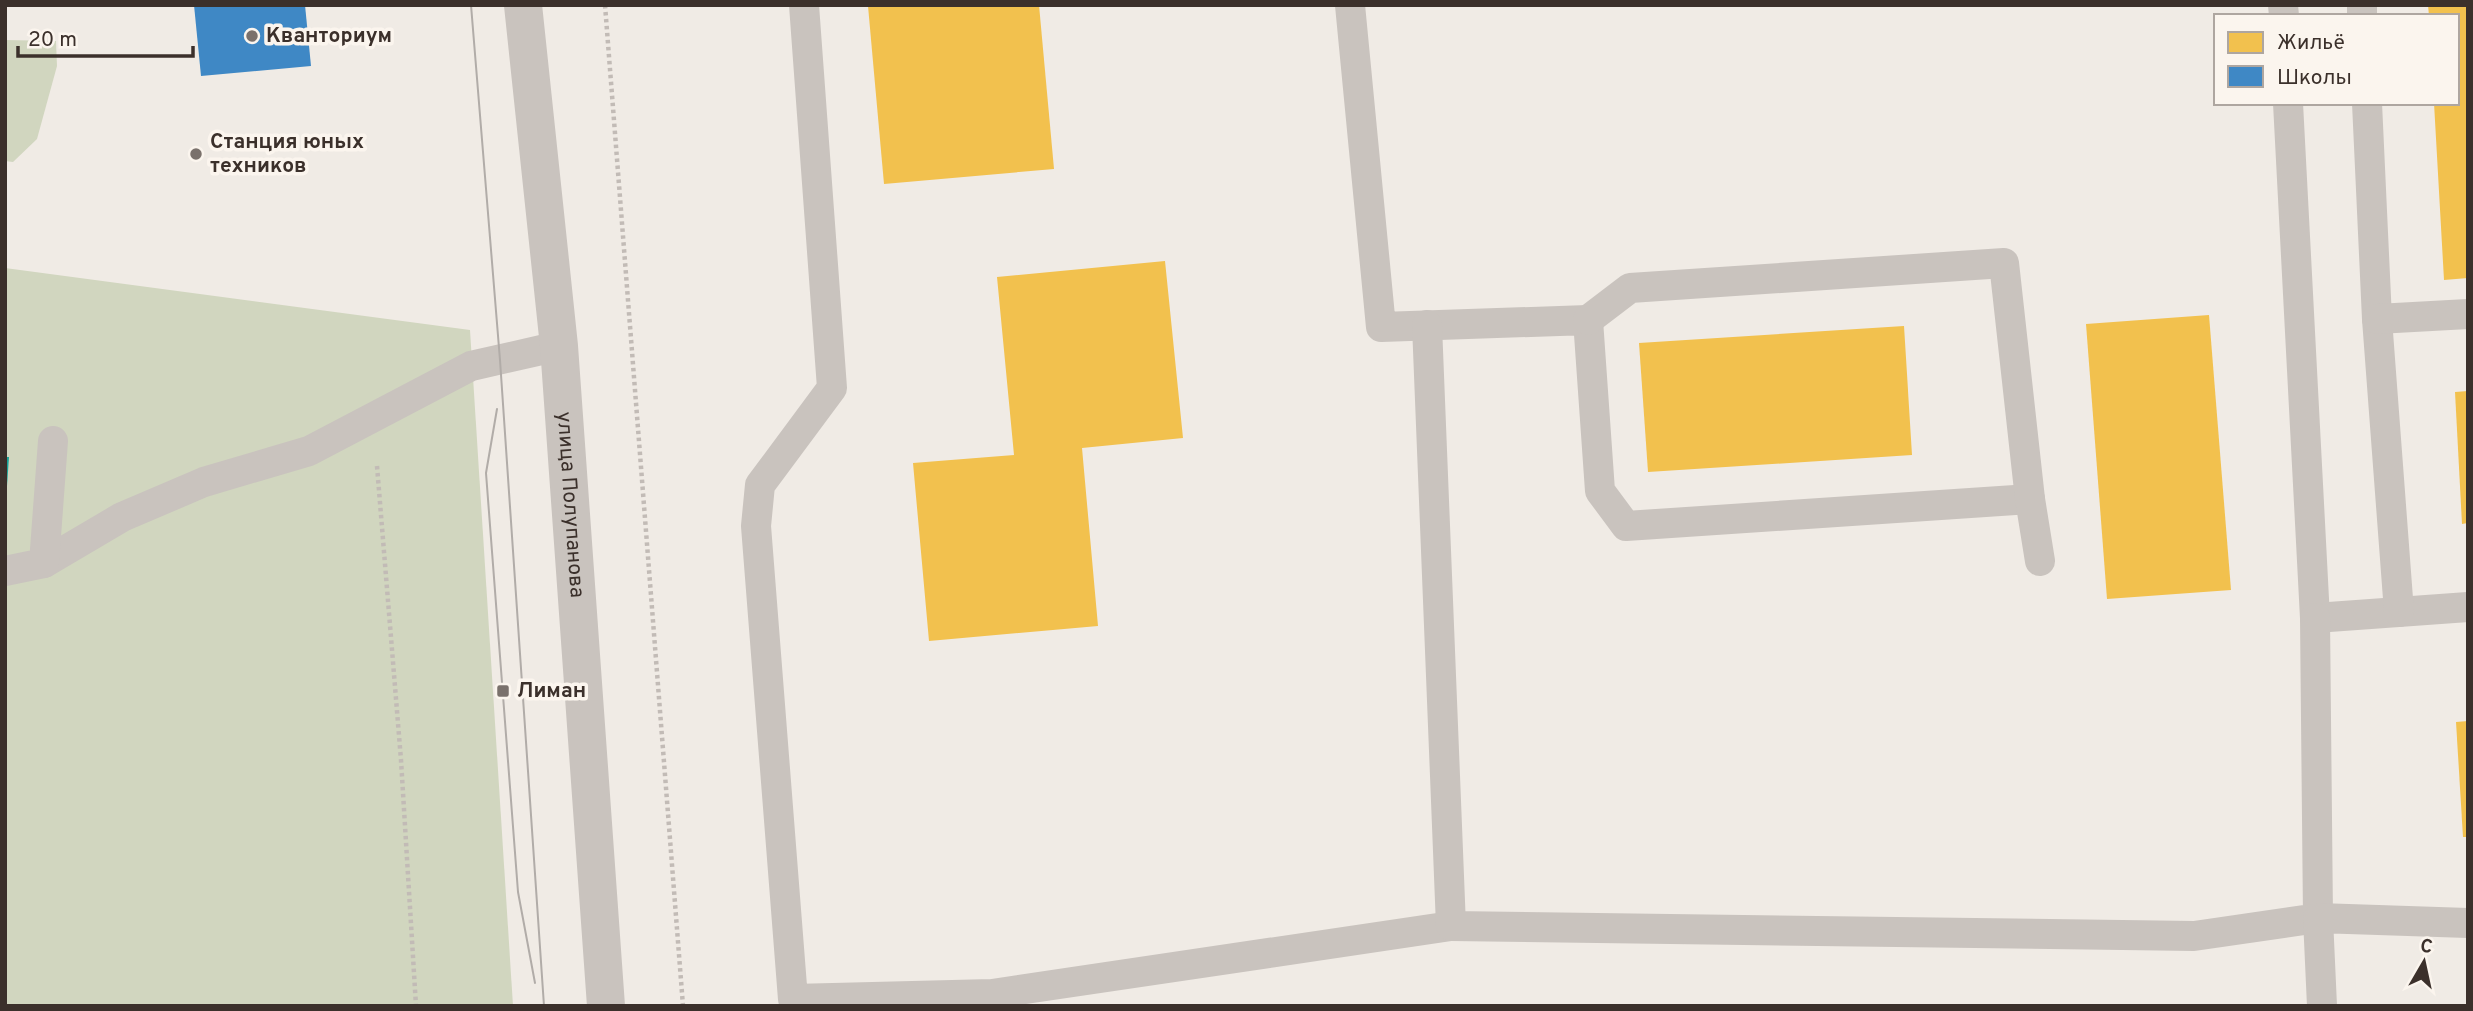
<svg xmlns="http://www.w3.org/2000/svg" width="2473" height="1011" font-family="Overpass,sans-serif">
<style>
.green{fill:#d1d6bf}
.homes{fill:#f2c14e}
.schools{fill:#3f88c5}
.public{fill:#17a398}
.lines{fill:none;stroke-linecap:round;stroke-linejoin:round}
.path{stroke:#c2bbb6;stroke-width:4.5;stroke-dasharray:3.5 3.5;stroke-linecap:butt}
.service{stroke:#c9c3be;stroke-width:30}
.tertiary{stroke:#c9c3be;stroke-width:38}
.tram{stroke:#b1aca8;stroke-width:2}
.poi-dot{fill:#7a716c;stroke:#fbf5ee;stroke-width:2.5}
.labels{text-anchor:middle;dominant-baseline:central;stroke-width:7;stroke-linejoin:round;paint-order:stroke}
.poi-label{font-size:21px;font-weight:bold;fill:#3b302b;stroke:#fbf5ee;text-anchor:start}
.street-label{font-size:21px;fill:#3b302b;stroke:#fbf5ee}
</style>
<rect width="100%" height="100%" fill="#f0ebe5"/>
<g class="green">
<polygon points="5,40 56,41 57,66 37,139 13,162 5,161"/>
<polygon points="5,268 470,330 513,1006 5,1006"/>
</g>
<g class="homes">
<polygon points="881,5 1039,5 1054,169 884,184 868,6"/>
<polygon points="2428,5 2468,5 2468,278 2444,280 2434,103 2457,103 2457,16 2429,16"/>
<polygon points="1165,261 1183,438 1082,448 1098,626 929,641 913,463 1014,455 997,277"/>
<polygon points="2209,315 2231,590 2107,599 2086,324"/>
<polygon points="1904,326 1912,455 1648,472 1639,343"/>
<polygon points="2468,391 2468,523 2462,524 2455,392"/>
<polygon points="2468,721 2468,837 2463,837 2456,722"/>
</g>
<polygon class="schools" points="194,5 305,5 311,66 201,76"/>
<polygon class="public" points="5,457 9,457 7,486 5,486"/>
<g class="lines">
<g class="path">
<polyline points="605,5 683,1006"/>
<polyline points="377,466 401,760 416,1006"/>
</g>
<g class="service">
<polyline points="804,5 832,388 760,485 756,526 793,999 992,994 1451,926"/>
<polyline points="1350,5 1381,327 1588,320 1600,491 1626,526 2030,499"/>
<polyline points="2283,5 2284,16"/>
<polyline points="2362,5 2362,16"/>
<polyline points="2288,103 2315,618 2468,607"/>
<polyline points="2367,103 2377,319 2399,612"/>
<polyline points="2377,319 2468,314"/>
<polyline points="1588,320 1630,288 2004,263 2030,499 2040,561"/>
<polyline points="1427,325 1451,926 2194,936 2318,918 2315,618"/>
<polyline points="44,563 122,517 204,482 309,451 471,366 559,346"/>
<polyline points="5,571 44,563 53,441"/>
<polyline points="2322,1006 2318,918 2468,923"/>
</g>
<path class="tertiary" id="s1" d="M523,5L559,346L606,1006"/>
<g class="tram">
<polyline points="471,5 500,360 544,1006"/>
<polyline points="497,409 486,473 518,892 535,983"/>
</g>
</g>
<g class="poi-dot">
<circle cx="252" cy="36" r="7"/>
<circle cx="196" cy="154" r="7"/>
<rect x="496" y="684" width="14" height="14" rx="3.5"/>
</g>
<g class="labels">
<g class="poi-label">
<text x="266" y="36">Кванториум</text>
<text x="210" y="142">Станция юных<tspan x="210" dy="24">техников</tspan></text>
<text x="517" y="691">Лиман</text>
</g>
<g class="street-label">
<text stroke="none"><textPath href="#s1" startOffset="502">улица Полупанова</textPath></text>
</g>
</g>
<rect width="2473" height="1011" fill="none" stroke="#3b302b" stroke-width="14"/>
<rect x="2214" y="14" width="245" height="91" fill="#fbf5ee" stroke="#aea6a0" stroke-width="2"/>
<rect x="2228" y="32" width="35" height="21" fill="#f2c14e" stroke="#aea6a0" stroke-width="2"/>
<text x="2277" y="49" font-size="21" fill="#3b302b">Жильё</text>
<rect x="2228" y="66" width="35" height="21" fill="#3f88c5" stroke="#aea6a0" stroke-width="2"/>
<text x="2277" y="84" font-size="21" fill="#3b302b">Школы</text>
<g transform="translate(2424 962) rotate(9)" stroke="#fbf5ee" stroke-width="5" paint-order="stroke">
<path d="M0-5L12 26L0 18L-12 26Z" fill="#3b302b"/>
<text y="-10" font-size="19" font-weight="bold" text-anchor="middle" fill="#3b302b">С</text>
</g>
<path d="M18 46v10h175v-10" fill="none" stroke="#3b302b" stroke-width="3.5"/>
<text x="28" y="46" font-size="21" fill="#3b302b" stroke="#fbf5ee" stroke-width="5" paint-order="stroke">20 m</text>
</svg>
